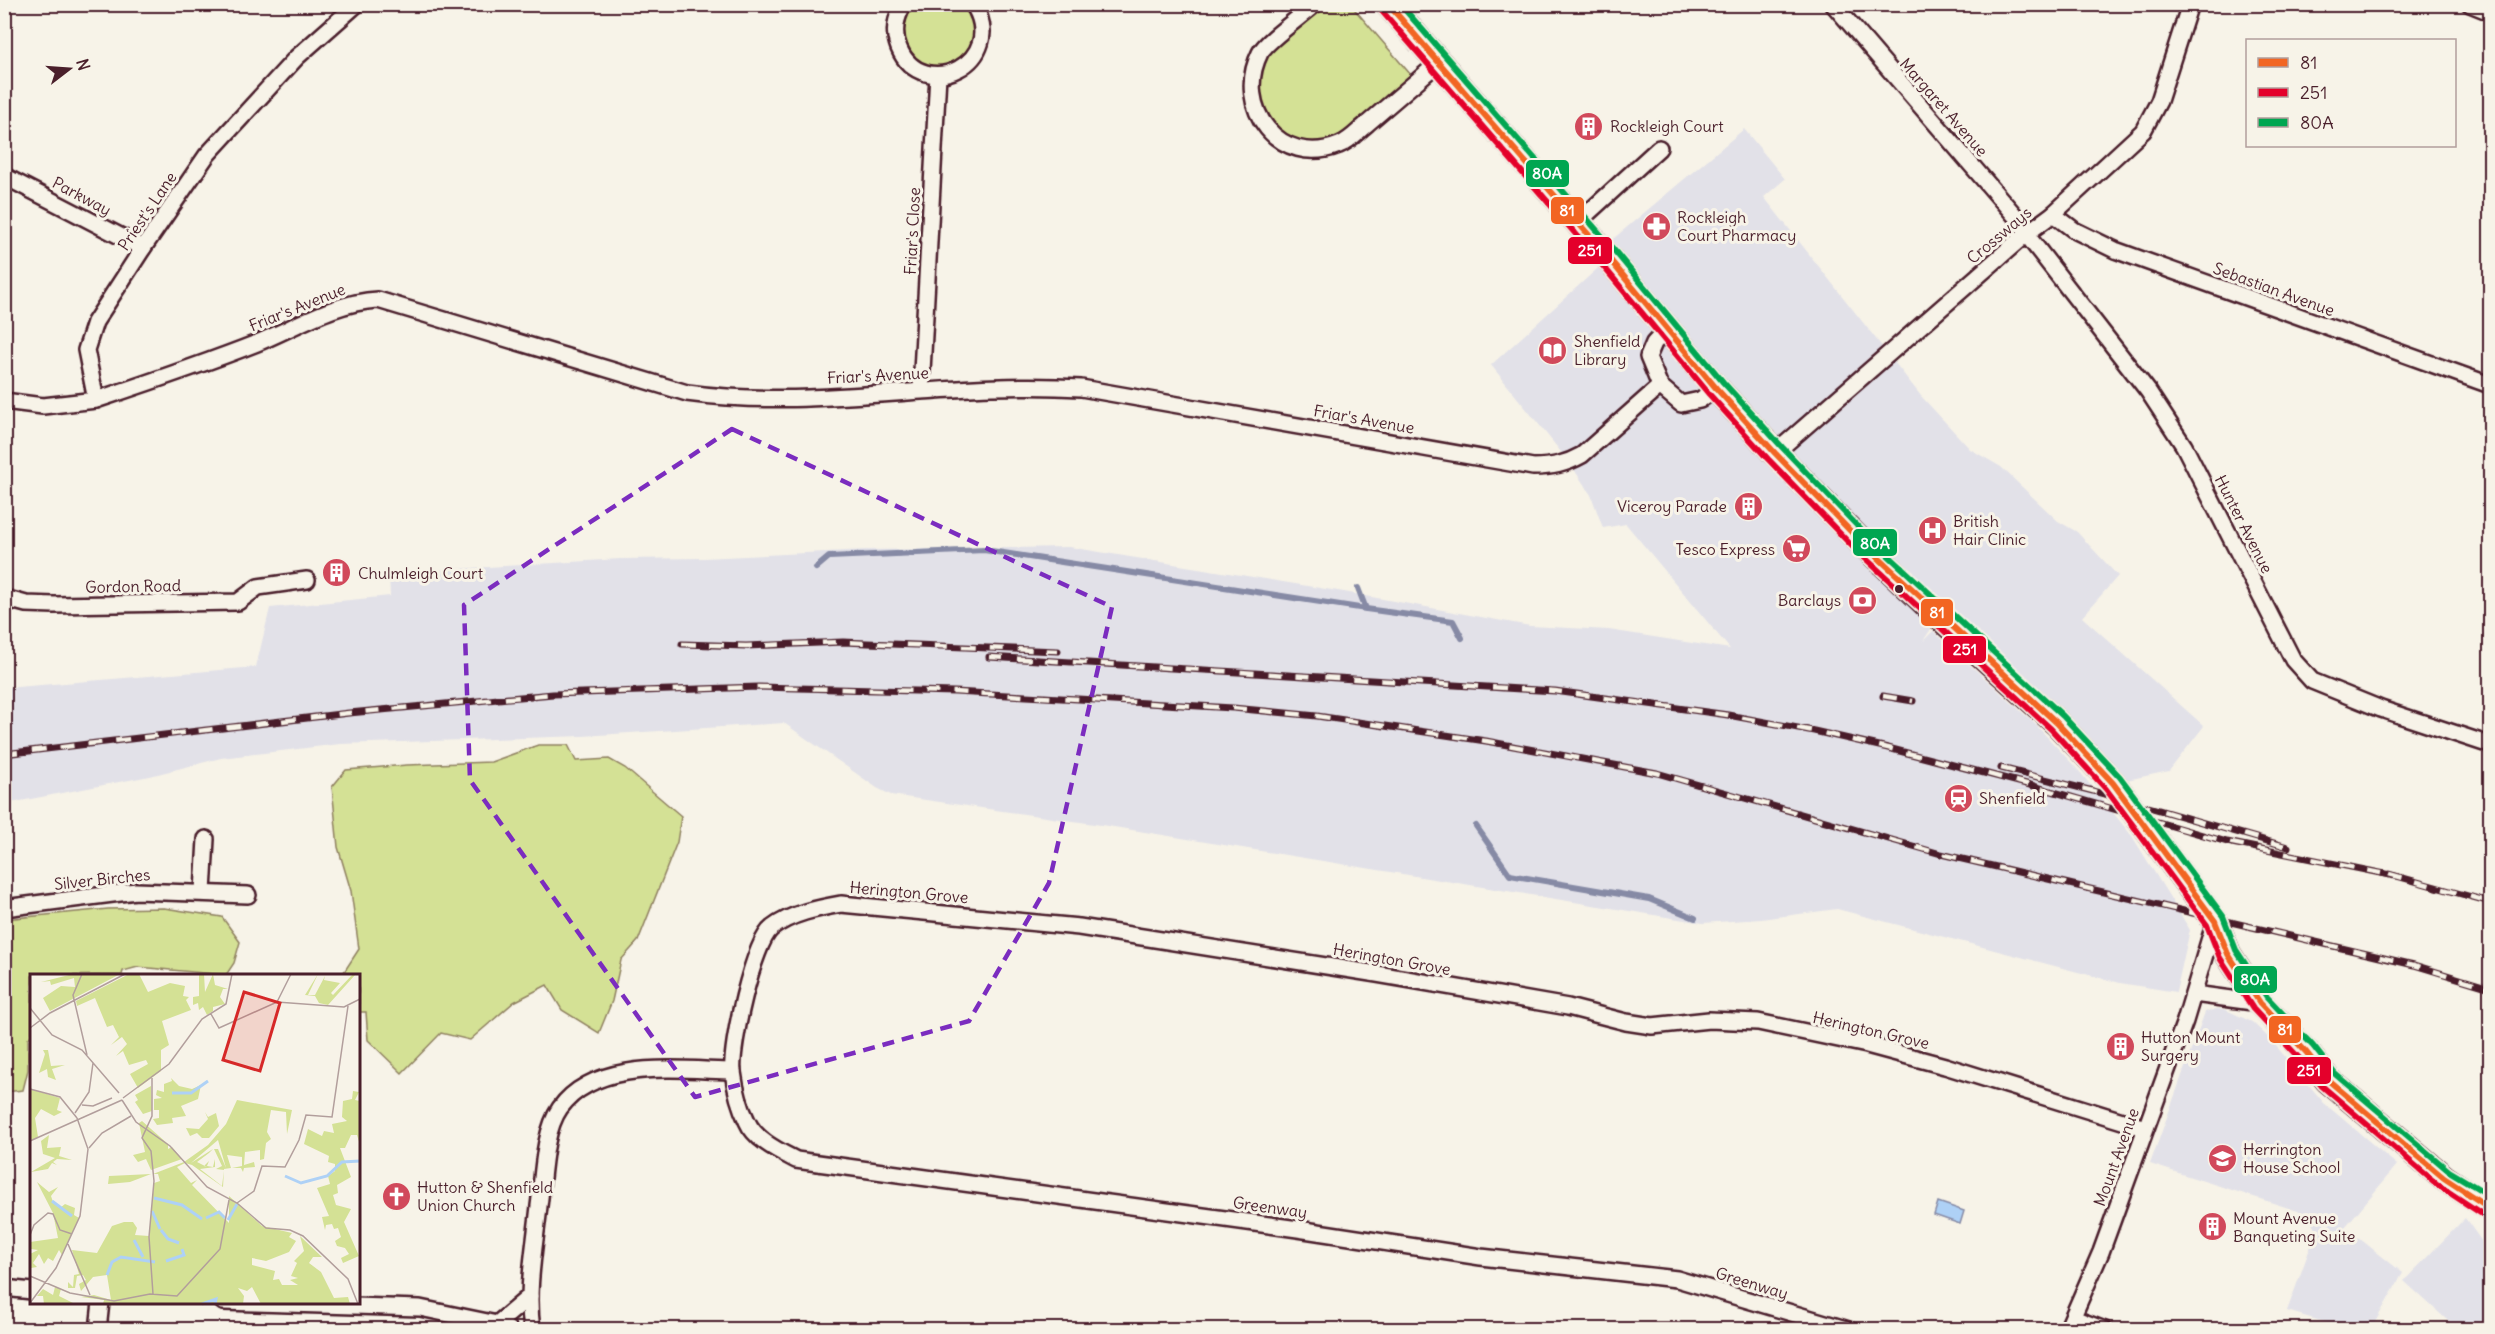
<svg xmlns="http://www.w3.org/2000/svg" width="2495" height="1334" font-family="Delius,sans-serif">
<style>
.built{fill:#e2e1e8}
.green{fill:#d4e195;stroke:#8f8060;stroke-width:1.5}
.water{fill:#aed1f6;stroke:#868aa5;stroke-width:1.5}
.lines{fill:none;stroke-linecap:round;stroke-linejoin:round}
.stream{stroke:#868aa5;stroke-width:6}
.minor-casing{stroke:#4a1f2b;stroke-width:20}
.primary-casing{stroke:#4a1f2b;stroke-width:28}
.minor{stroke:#f7f3e8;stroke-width:15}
.primary{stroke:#f7f3e8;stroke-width:24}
.rail-casing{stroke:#4a1f2b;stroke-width:7}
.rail{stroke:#f7f3e8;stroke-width:4.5;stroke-dasharray:14;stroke-linecap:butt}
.bus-1-casing{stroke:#f7f3e8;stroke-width:10}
.bus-2-casing{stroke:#f7f3e8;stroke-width:10}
.bus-3-casing{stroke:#f7f3e8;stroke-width:10}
.bus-1{stroke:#f26522;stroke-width:6}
.bus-2{stroke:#e4002b;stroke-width:6}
.bus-3{stroke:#00a651;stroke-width:6}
.marked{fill:none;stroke:#7b2cbf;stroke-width:4.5;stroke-dasharray:12 8;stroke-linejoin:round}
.bus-dot{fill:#4a1f2b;stroke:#f7f3e8;stroke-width:2}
.labels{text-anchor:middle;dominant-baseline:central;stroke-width:6;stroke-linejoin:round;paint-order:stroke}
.street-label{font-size:16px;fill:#4a1f2b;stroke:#f7f3e8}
.poi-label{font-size:16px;fill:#4a1f2b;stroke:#f7f3e8;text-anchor:start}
.inset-river{fill:none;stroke:#aed1f6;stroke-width:3}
.inset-road{fill:none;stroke:#b29e9c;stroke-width:1.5}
.view{fill:#d62828;fill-opacity:0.15;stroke:#d62828;stroke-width:3}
.inset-edge{fill:none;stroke:#4a1f2b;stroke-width:3}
.line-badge{stroke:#f7f3e8;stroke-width:2}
.badge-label{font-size:16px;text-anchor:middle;font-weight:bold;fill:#fff}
</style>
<rect width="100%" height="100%" fill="#f7f3e8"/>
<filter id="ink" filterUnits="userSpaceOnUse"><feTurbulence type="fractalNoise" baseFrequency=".0167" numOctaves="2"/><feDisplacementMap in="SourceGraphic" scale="12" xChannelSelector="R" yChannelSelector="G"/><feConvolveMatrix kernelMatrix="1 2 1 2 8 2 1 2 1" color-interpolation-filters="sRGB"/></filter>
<g filter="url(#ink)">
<g class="built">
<polygon points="1744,129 1785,179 1764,197 1921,396 1970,449 2001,467 2058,521 2077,532 2118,576 2082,617 2204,726 2169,771 2113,783 1939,617 1923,641 1933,631 2036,725 2079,771 2132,836 2190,930 2176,992 2120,983 1837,909 1761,919 1703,923 1108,826 891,795 877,788 784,723 583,736 340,744 221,758 150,776 5,804 5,688 256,667 270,608 390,596 389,573 620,559 704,558 865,550 1069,547 1344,592 1530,626 1609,630 1730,649 1626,524 1603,528 1591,495 1569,462 1491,365 1608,259 1601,249"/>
<polygon points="2216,1009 2224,1009 2252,1022 2271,1040 2324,1103 2397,1165 2345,1227 2403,1273 2371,1329 2348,1329 2287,1311 2317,1229 2301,1212 2150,1164 2205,1012"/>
<polygon points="2465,1218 2490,1253 2490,1328 2486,1329 2457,1329 2404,1281"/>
</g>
<g class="green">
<polygon points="1350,4 1411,75 1351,128 1336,138 1320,144 1300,143 1283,135 1264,118 1256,89 1264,56 1284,36 1324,5"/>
<path d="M914,5L965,6C974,19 979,31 971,45C969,49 967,55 964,58C936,88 882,48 914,5Z"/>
<polygon points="538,745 568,745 576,761 609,759 625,768 681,816 677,842 638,941 621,960 612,1001 599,1033 562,1010 547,985 514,1002 470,1040 441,1033 402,1073 368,1040 366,1012 359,1012 358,976 342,975 359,949 351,891 338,847 332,787 346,770 407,765 491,762"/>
<polygon points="164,908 222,917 240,942 234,963 226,975 138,967 123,971 122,975 32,976 32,1034 28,1039 28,1070 23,1090 5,1092 5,919 108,909"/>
</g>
<polygon class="water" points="1938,1202 1964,1211 1960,1224 1934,1215"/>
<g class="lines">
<g class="stream">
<polyline points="816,568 829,557 984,550 1366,609"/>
<polyline points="1358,588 1366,609 1453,621 1462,638"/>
<polyline points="1476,826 1510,875 1649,899 1695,918"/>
</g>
<defs>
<g id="minor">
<path d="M904,4C895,18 893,33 899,48C922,104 1010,62 973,4"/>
<path d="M1315,4C1303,15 1266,41 1260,53C1233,107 1280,169 1339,145C1350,141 1359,130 1368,123C1391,103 1415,83 1438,63"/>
<polyline points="1833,4 2029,232"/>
<polyline points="2470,4 2490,12"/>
<polyline points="4,176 143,248"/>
<polyline points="2053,214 2074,230 2115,250 2490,385"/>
<polyline points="1577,223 1659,148"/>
<polyline points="2026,234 2148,391 2184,446 2293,660 2312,681 2381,709 2490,745"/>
<polyline points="1666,330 1654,343 1648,357 1660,386 1681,404 1700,400 1716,388"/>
<polyline points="921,390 938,75"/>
<path d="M96,400C150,382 204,364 257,343C296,327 335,302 378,300L687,393C815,411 950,379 1081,388L1533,467C1552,467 1566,464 1582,455L1660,386"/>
<polyline points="4,401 43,406 96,400 86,350 95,322 143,248 207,155 297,57 357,4"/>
<polyline points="1775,453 2026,234 2053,214 2143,131 2159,101 2190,4"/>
<polyline points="4,598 26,604 54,605 238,602 258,587 307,580"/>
<polyline points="203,892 206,839"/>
<polyline points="4,908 136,891 248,895"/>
<polyline points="2194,994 2260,1003"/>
<polyline points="4,1288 32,1291"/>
<polyline points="223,1302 420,1308 497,1324 509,1330"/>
<polyline points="2073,1318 2105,1330"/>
<polyline points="497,1324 530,1296"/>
<polyline points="98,1330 101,1302"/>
<path d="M532,1330C526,1289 535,1246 539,1206C543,1178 543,1132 560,1108C596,1058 679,1070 733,1071"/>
<path d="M1849,1330L1677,1279L1481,1257L1298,1229L796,1160C779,1151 755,1140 747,1121C740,1107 735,1087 733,1072C730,1048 753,942 772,928C791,913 819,908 841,904L1079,927L1377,974L1568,1007L1626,1022L1652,1026L1709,1020L1758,1022L1867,1045L1945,1066L2145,1128"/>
<polyline points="2067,1330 2101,1252 2185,1021 2215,921"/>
</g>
<polyline id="primary" points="1388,4 1601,249 1716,388 1775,453 1858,539 1940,617 2057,723 2113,783 2215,921 2228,954 2260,1003 2306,1052 2328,1080 2444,1178 2490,1208"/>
</defs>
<use href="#minor" class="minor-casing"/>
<use href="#primary" class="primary-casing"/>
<use href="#minor" class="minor"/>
<use href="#primary" class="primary"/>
<defs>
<g id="rail">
<polyline points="682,644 746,646 843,642 1058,651"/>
<polyline points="989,657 1555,691 1728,715 1814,731 1888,748 2034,786 2227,842 2395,876"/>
<polyline points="1883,696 1913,701"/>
<polyline points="4,754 349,713 553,694 758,687 955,692 1233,708 1317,716 1486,741 1657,773 1941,854 2414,965 2490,988"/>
<polyline points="2001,768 2093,791 2288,847"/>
<polyline points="2389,874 2490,902"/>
</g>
</defs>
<use href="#rail" class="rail-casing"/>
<use href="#rail" class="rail"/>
<defs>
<polyline id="bus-1" points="1388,4 1601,249 1716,388 1775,453 1858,539 2057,723 2113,783 2215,921 2228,954 2260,1003 2306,1052 2328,1080 2444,1178 2490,1208"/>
<polyline id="bus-2" points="1381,10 1594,255 1709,394 1768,459 1852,546 2051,729 2106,789 2207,925 2220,958 2253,1009 2299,1058 2322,1086 2438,1185 2485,1216"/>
<polyline id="bus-3" points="1400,4 1608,243 1723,382 1782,447 1864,533 2063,716 2120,777 2223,916 2236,950 2267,997 2313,1046 2335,1074 2449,1171 2484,1192"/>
</defs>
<use href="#bus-1" class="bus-1-casing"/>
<use href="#bus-2" class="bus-2-casing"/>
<use href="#bus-3" class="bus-3-casing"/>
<use href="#bus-1" class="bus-1"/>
<use href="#bus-2" class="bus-2"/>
<use href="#bus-3" class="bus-3"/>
</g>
</g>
<path class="marked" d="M732,429L1112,607L1049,883L969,1021L695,1097L470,780L464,605Z"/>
<defs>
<symbol id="building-disc" viewBox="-11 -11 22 22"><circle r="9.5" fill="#d1495b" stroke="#f7f3e8"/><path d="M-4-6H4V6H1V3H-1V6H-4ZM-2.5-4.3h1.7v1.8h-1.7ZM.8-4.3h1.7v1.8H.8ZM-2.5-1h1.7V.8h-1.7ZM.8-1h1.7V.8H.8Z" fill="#fff"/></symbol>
<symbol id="pharmacy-disc" viewBox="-11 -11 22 22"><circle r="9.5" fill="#d1495b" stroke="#f7f3e8"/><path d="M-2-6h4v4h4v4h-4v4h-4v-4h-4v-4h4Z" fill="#fff"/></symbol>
<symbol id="library-disc" viewBox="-11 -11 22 22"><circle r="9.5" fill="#d1495b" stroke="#f7f3e8"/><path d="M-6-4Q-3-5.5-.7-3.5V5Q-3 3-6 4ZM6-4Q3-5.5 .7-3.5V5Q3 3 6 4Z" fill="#fff"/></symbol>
<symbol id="hospital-disc" viewBox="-11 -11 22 22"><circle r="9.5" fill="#d1495b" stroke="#f7f3e8"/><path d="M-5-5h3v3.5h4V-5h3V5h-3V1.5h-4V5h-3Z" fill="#fff"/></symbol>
<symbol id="supermarket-disc" viewBox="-11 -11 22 22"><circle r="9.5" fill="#d1495b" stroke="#f7f3e8"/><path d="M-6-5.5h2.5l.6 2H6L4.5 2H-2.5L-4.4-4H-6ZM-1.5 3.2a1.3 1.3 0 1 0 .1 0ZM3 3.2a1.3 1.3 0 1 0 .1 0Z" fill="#fff"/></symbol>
<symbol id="bank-disc" viewBox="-11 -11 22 22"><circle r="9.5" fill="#d1495b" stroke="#f7f3e8"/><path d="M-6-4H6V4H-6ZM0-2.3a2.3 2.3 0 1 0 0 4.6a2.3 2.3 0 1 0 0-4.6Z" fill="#fff"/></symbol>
<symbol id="station-disc" viewBox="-11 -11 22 22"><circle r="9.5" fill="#d1495b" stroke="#f7f3e8"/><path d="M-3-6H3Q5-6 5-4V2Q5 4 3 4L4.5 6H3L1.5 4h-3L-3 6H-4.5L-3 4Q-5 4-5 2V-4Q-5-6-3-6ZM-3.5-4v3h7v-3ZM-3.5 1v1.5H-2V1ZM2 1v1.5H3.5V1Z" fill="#fff"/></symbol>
<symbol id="school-disc" viewBox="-11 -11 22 22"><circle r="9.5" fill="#d1495b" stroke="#f7f3e8"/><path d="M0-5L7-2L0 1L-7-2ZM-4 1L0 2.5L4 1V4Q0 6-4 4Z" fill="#fff"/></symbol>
<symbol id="church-disc" viewBox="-11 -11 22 22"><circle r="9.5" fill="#d1495b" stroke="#f7f3e8"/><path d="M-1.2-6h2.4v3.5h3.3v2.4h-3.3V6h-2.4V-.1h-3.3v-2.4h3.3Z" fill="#fff"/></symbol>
</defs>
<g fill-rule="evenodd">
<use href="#building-disc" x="1572" y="110" width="33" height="33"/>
<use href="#pharmacy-disc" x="1640" y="210" width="33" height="33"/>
<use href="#library-disc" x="1536" y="334" width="33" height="33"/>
<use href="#building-disc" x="1732" y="490" width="33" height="33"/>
<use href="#hospital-disc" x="1916" y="514" width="33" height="33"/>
<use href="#supermarket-disc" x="1780" y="532" width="33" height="33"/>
<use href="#building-disc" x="320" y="556" width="33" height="33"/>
<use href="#bank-disc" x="1846" y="584" width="33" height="33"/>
<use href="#station-disc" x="1942" y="782" width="33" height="33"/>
<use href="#building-disc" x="2104" y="1030" width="33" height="33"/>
<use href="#school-disc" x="2206" y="1142" width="33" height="33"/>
<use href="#church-disc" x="380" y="1180" width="33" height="33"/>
<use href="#building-disc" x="2196" y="1210" width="33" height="33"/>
</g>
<circle class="bus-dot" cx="1899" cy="589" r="5"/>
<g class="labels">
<g class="street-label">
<text transform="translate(1944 107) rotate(49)">Margaret Avenue</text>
<text transform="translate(82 196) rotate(28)">Parkway</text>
<text transform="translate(147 211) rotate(-56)">Priest's Lane</text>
<text transform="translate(912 231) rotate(-87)">Friar's Close</text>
<text transform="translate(1999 235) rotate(-40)">Crossways</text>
<text transform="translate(2274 289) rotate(20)">Sebastian Avenue</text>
<text transform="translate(297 307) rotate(-22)">Friar's Avenue</text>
<text transform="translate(878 375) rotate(-3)">Friar's Avenue</text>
<text transform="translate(1364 419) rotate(10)">Friar's Avenue</text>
<text transform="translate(2244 524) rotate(63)">Hunter Avenue</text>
<text transform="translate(133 586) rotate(-1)">Gordon Road</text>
<text transform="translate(102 879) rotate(-6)">Silver Birches</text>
<text transform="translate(909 892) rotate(5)">Herington Grove</text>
<text transform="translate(1392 959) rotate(10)">Herington Grove</text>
<text transform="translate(1871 1030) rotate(13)">Herington Grove</text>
<text transform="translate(2116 1157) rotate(-70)">Mount Avenue</text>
<text transform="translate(1270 1207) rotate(8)">Greenway</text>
<text transform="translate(1752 1283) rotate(17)">Greenway</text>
</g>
<g class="poi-label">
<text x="1610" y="126">Rockleigh Court</text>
<text x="1677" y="217">Rockleigh<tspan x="1677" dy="18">Court Pharmacy</tspan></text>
<text x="1574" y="341">Shenfield<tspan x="1574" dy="18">Library</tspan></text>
<text x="1727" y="506" text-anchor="end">Viceroy Parade</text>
<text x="1953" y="521">British<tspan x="1953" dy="18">Hair Clinic</tspan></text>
<text x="1775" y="549" text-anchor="end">Tesco Express</text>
<text x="358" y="573">Chulmleigh Court</text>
<text x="1841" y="600" text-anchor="end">Barclays</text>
<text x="1979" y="798">Shenfield</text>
<text x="2141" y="1037">Hutton Mount<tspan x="2141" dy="18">Surgery</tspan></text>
<text x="2243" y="1149">Herrington<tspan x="2243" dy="18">House School</tspan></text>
<text x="417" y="1187">Hutton &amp; Shenfield<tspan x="417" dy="18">Union Church</tspan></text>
<text x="2233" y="1218">Mount Avenue<tspan x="2233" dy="18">Banqueting Suite</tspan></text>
</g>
</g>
<g transform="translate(30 974)">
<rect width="330" height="330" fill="#f7f3e8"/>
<path d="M43,0H90L20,37L13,24L31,12L45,13L44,4L21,11L20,7L11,8ZM99,0H109L118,18L140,9L155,12L153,22L159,23L156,26L161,36L132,47L139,71L131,76V97L108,114L100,100L118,90L116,86L99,91L93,77L86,82L97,70L92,63L81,71L89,63L83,51L77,53L65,24L47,32L46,27ZM169,0H174L175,18L183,0L185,11L198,15H193L190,23L195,30L183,33V37L177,41L173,33L169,36L168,29L163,31V23L169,22ZM288,0L278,21H285L295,2L294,6L310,9L301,19L303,21L323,0L325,1L298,31L289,29L285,22L275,21ZM13,76H18L21,92L35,91L22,95L26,106L18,103L17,95L9,99L15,80ZM141,104L149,112L162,115L171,111L168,125L151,132L156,142L142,144L143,149L127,151L123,145L129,144V136H124V125L132,124L126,121L127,116L134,118V110L142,107ZM121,112L122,137L113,140L105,128L108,126L105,121ZM0,115L30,124L27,136L32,138L24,142L11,135L5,144L8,163L0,167ZM323,117L329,118L325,126L330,127V171L327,161H321L315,174H310L321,203L307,211L308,219L303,221L306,231L321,235L314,248L329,282L313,289L311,284L319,280L315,274L307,272L305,267L311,263L308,254L304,255L302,250L296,251L295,256L292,243L299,242L287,214L300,210L298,202L305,197V190L298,188L299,182L274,170L278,155L292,162L294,157L304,159L302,150L317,147L312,143L313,127L322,125ZM207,126L262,136L257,160L256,138L241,136L237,158L241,165L236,169L234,185L230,186V176L215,178L214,191L224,188L225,193L214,194L213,198L211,194H202L212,192V183L197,181L201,194L194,195L193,213L162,191L155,189L147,193L161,209L167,206L162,211L199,249V222L232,252L262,259L259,263L266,267L259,278L236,287L222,284V291L245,297L243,306L249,305L252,311H268L260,306L268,304L261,302L267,289L264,287L274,277L270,262L292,283H283L279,289L291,298L304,324L318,323L320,330H231L222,313L217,317L208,314L214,322L213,330H73L74,326L51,323L64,321L81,326L77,301L63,303L51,317L49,310L56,306L53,301L47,302L45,314H38V308L43,313L44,301L49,300L42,276L67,279L82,252L94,248H103L107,254L105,261L119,262L124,209L130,207L128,200H123L154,188L178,171L196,150ZM188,166L196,194L188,175H184L192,192L186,195L194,196L192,212L170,195L185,193V185L183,193L177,192L179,187L174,192L177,193L167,188L179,179L183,175L161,189ZM175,138L178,143L186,139L189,152L179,164H172L167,159L160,162L156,154L169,155L178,145ZM112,147L138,170V175L142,173L152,185L121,196L116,185L108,188L103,181L115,178L109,149ZM19,161L17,174L31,173L29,182L42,186L27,185L23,188L27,191L22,189L18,195L1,198L25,184L13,180L11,167ZM121,200L100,208L78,210L79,202ZM7,208L19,218L28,213L21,222L23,228L30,234L35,230L45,234L44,241L49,244L32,281L29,276L23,287L18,284L14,290L9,280L3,289L7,293L1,294L0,300V280L8,276L1,275L0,279V268L28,264L23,239ZM25,313L31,315L29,322L45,330H14L13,322H7L13,315L23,321Z" fill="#d4e195" fill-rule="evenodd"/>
<path class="inset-river" d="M142,119H161L178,107M255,202L271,209L297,202L312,188L330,187M124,224L152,231L172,245M22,227L42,242M122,237L130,255M176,244L189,238L195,244M198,246L207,230M131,256L138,265L149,269M104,266L113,283M136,287L154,281L152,275M77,301L82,288L91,283L125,288M172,330L186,325L185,330"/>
<path class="inset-road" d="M52,0L43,21L57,81M247,28L261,0M0,34L22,61L52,76L89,119M181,40L189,54L247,28L314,33L330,25M0,54L20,39L95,0M122,104V142L112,164L121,177L124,207L119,263L123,320M0,115L30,123L47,144M93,124L139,90L172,45L196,30L202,0M92,126L106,148L140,172L177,213L207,229L236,254L260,256L273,262L318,305L328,330M52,131L63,132L82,124M45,139L59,118L63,89M0,167L92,126M59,174L72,159L101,142M207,229L224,217L232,192L255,193L269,166L276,141L302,143L318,32M0,261L4,251L18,239L23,240L30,256L42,260M38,270L60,321M0,302L40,319L84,327L120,320L147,322L190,275L199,226M0,329L26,294L50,242L58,175L47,144"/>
<path class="view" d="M214,18L250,29L230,97L193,86Z"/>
<rect width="330" height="330" class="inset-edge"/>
</g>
<g class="line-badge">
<rect x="1525" y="159" width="45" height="29" rx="6" fill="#00a651"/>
<rect x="1550" y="196" width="35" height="29" rx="6" fill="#f26522"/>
<rect x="1567" y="236" width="46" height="29" rx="6" fill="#e4002b"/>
<rect x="1852" y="528" width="46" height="29" rx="6" fill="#00a651"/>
<rect x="1920" y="598" width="34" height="29" rx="6" fill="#f26522"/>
<rect x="1942" y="635" width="45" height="29" rx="6" fill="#e4002b"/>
<rect x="2233" y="965" width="45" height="29" rx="6" fill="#00a651"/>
<rect x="2268" y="1015" width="34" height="29" rx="6" fill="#f26522"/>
<rect x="2286" y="1056" width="46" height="29" rx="6" fill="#e4002b"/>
</g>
<g class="badge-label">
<text x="1547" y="179">80A</text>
<text x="1567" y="216">81</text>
<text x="1590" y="256">251</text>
<text x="1875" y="549">80A</text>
<text x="1937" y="618">81</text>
<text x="1965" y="655">251</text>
<text x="2255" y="985">80A</text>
<text x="2285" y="1035">81</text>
<text x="2309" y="1076">251</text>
</g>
<rect width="2495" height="1334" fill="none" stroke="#f7f3e8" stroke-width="24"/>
<rect x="12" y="12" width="2471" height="1310" fill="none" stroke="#4a1f2b" stroke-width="2" filter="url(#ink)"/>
<rect x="2246" y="39" width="210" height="108" fill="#f7f3e8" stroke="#b29e9c" stroke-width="1.5"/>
<rect x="2258" y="58" width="30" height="9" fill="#f26522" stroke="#b29e9c" stroke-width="1.5"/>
<text x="2300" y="69" font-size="18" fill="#4a1f2b">81</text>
<rect x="2258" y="88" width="30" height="9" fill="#e4002b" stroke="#b29e9c" stroke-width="1.5"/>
<text x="2300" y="99" font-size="18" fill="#4a1f2b">251</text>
<rect x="2258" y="118" width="30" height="9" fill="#00a651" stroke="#b29e9c" stroke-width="1.5"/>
<text x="2300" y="129" font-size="18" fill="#4a1f2b">80A</text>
<g transform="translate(69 69) rotate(73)" stroke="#f7f3e8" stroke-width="4.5" paint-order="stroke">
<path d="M0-4.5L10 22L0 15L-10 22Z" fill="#4a1f2b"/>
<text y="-9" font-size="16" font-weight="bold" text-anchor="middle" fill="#4a1f2b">N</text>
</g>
</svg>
